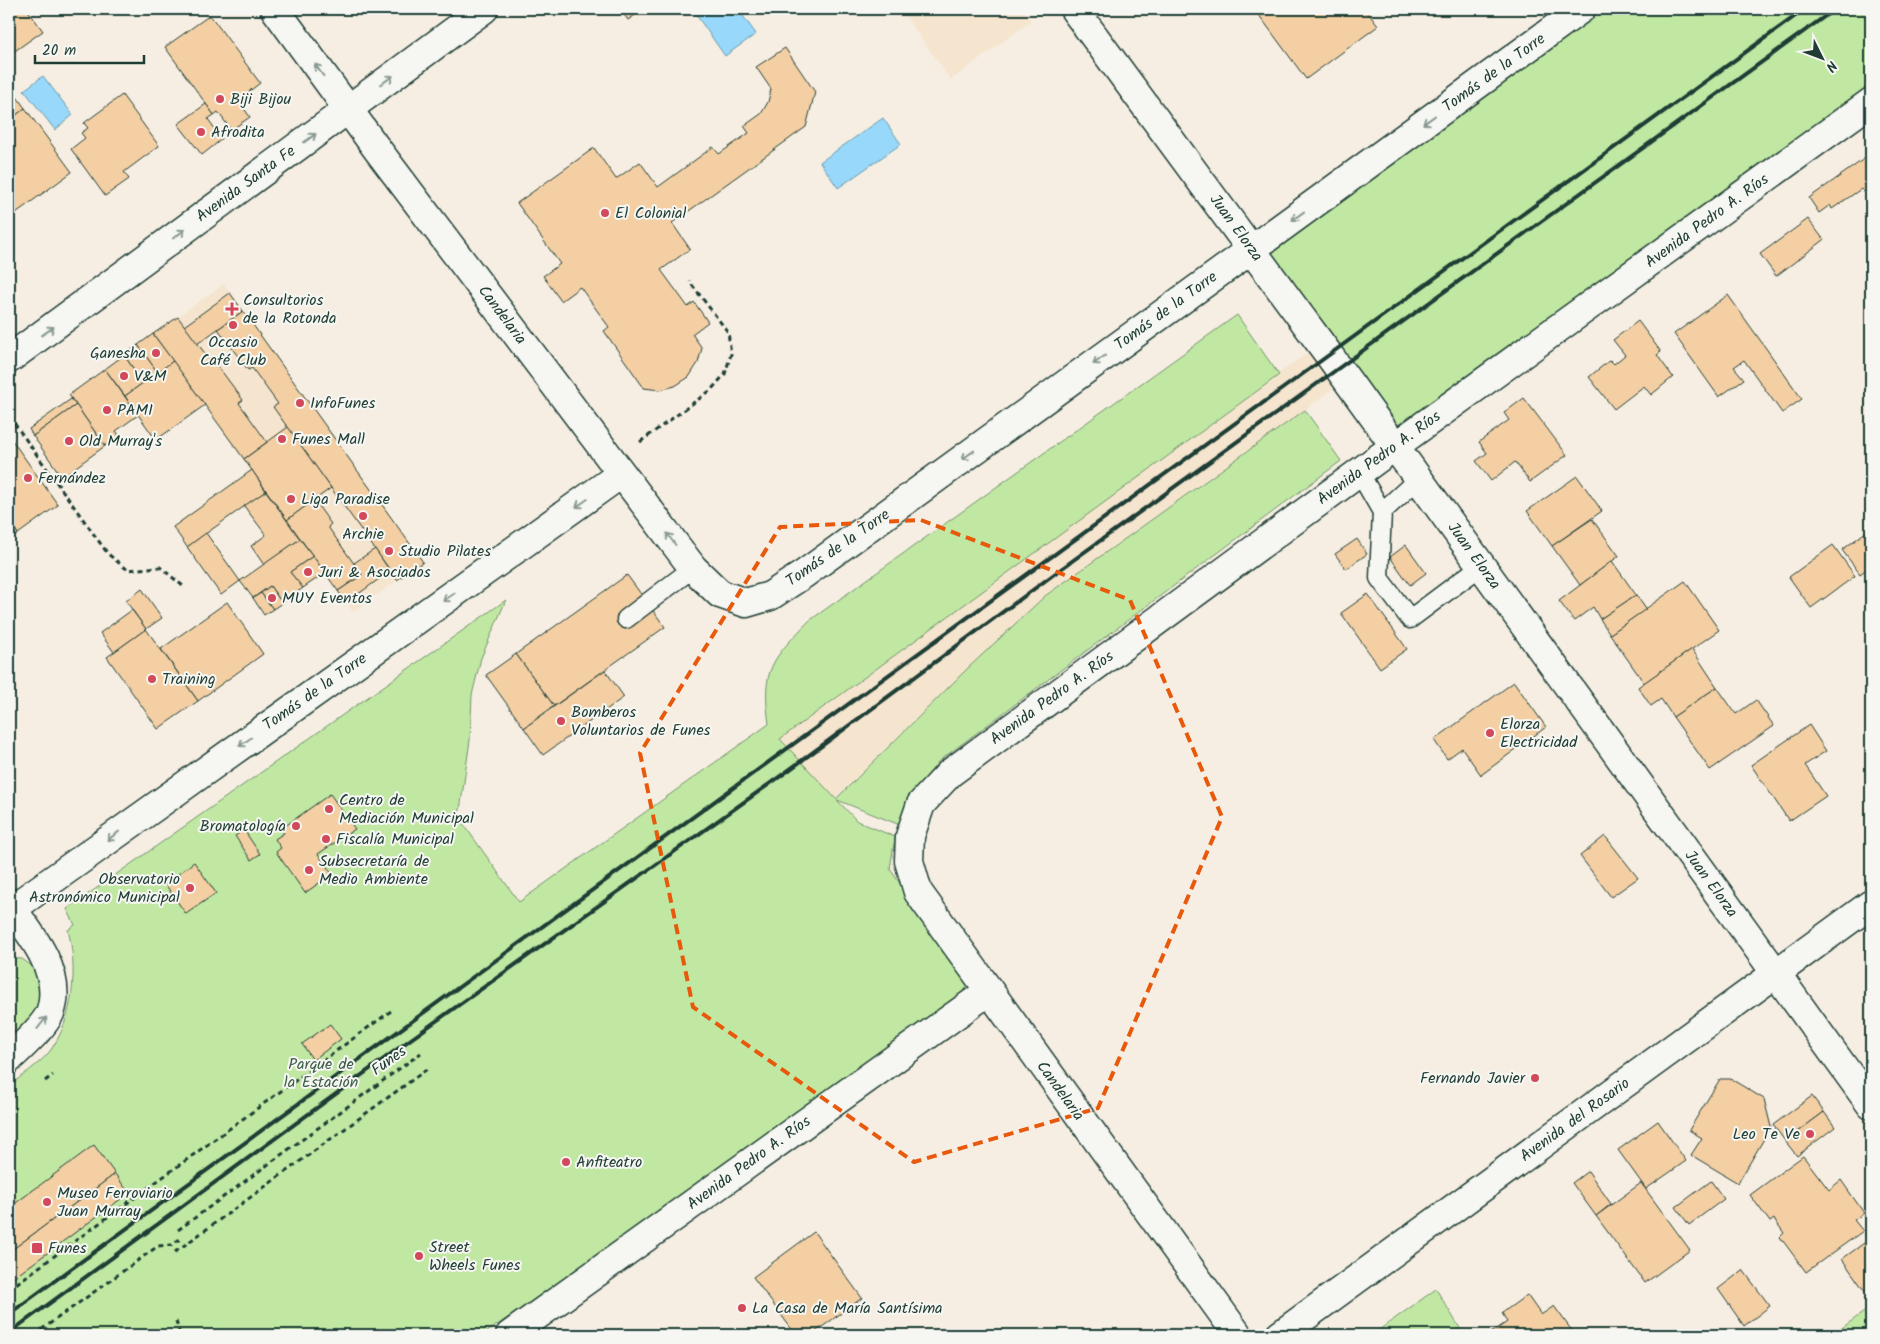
<svg xmlns="http://www.w3.org/2000/svg" width="1880" height="1344" font-family="Kalam,sans-serif">
<style>
.built{fill:#f5e5cf}
.green{fill:#c1e8a3;stroke:#70926c}
.water{fill:#98d8fa;stroke:#689aab}
.building{fill:#f4cfa4;stroke:#1f3d34}
.lines{fill:none;stroke-linecap:round;stroke-linejoin:round}
.service-casing{stroke:#1f3d34;stroke-width:21}
.minor-casing{stroke:#1f3d34;stroke-width:31}
.tertiary-casing{stroke:#1f3d34;stroke-width:31}
.secondary-casing{stroke:#1f3d34;stroke-width:31}
.path{stroke:#1f3d34;stroke-width:3;stroke-dasharray:5 4;stroke-linecap:butt}
.service{stroke:#f6f6f2;stroke-width:18}
.minor{stroke:#f6f6f2;stroke-width:28}
.tertiary{stroke:#f6f6f2;stroke-width:28}
.secondary{stroke:#f6f6f2;stroke-width:28}
.rail{stroke:#1f3d34;stroke-width:4}
.oneway{stroke:#8a9a93}
.marked{fill:none;stroke:#e8590c;stroke-width:4;stroke-dasharray:10 6;stroke-linejoin:round}
.poi-dot{fill:#d1495b;stroke:#f6f6f2;stroke-width:2}
.labels{text-anchor:middle;dominant-baseline:central;stroke-width:4;stroke-linejoin:round;paint-order:stroke}
.street-label{font-size:16px;fill:#1f3d34;stroke:#f6f6f2}
.poi-label{font-size:16px;fill:#1f3d34;stroke:#f6f6f2;text-anchor:start}
.park-label{font-size:16px;fill:#3f5f4a;stroke:#f6f6f2}
</style>
<rect width="100%" height="100%" fill="#f6eee2"/>
<filter id="ink" filterUnits="userSpaceOnUse"><feTurbulence type="fractalNoise" baseFrequency=".02" numOctaves="2"/><feDisplacementMap in="SourceGraphic" scale="10" xChannelSelector="R" yChannelSelector="G"/><feConvolveMatrix kernelMatrix="1 2 1 2 8 2 1 2 1" color-interpolation-filters="sRGB"/></filter>
<g filter="url(#ink)">
<g class="built">
<polygon points="900,9 1023,9 1031,21 951,80"/>
<polygon points="224,284 423,562 353,612 153,334"/>
<polygon points="1378,301 1397,339 1305,410 1045,596 967,669 835,799 9,1335 9,1297 779,739"/>
</g>
<g class="green">
<polygon points="1581,9 1871,9 1871,102 1395,446 1252,249"/>
<path d="M1237,315L1279,375L780,739L836,799L967,669L1045,596L1305,410L1341,461L939,761L911,796L900,825L837,800L857,821L895,837L890,869L974,990L483,1335H9V1086C20,1077 42,1062 50,1051C74,1019 78,968 68,930L75,925L67,909L506,600L481,658L472,695L470,740L460,810L457,815L519,902L769,724C761,669 772,659 809,621Z"/>
<polygon points="9,958 22,959 39,971 43,1010 9,1042"/>
<polygon points="1436,1289 1464,1335 1372,1335"/>
<polygon points="1871,1307 1871,1335 1832,1335"/>
</g>
<g class="water">
<polygon points="692,9 738,9 756,34 725,56"/>
<polygon points="43,76 73,115 55,130 24,90"/>
<polygon points="883,118 901,144 838,188 820,162"/>
</g>
<g class="building">
<polygon points="9,9 27,9 43,31 9,55"/>
<polygon points="620,9 644,9 628,20"/>
<polygon points="1259,9 1365,9 1378,26 1306,79 1256,11"/>
<polygon points="210,15 260,83 238,100 250,117 231,130 218,112 214,115 165,47"/>
<polygon points="785,48 815,92 806,127 672,223 690,249 661,270 688,307 694,302 708,322 692,334 702,348 698,363 689,377 675,386 660,390 644,388 604,331 609,327 580,287 561,301 543,276 560,264 517,203 594,148 616,179 640,162 658,187 713,147 719,154 749,133 744,126 761,114 768,102 771,89 756,67"/>
<polygon points="9,86 25,108 9,121"/>
<polygon points="122,95 159,146 124,172 129,179 105,196 71,149 85,138 81,133 88,128 84,123"/>
<polygon points="206,104 214,115 208,119 222,139 202,155 178,124"/>
<polygon points="25,108 72,172 9,218 9,121"/>
<polygon points="1871,154 1871,187 1864,192 1861,189 1832,209 1830,205 1819,213 1809,198"/>
<polygon points="1808,219 1824,240 1776,276 1760,254"/>
<polygon points="230,293 243,311 197,344 184,326"/>
<polygon points="1728,295 1802,399 1782,413 1744,360 1734,367 1744,379 1719,397 1674,334"/>
<polygon points="243,311 423,562 397,580 273,407 278,404 252,368 248,370 218,329"/>
<polygon points="178,317 212,363 214,361 243,400 239,403 267,442 244,459 153,334"/>
<polygon points="1638,321 1661,352 1657,355 1673,377 1651,395 1644,386 1614,409 1589,377 1610,360 1614,364 1625,355 1613,340"/>
<polygon points="153,334 173,361 158,373 138,345"/>
<polygon points="138,345 158,373 143,383 124,355"/>
<polygon points="124,355 143,383 125,396 105,369"/>
<polygon points="173,361 205,405 156,440 125,396"/>
<polygon points="105,369 138,415 116,431 119,435 105,446 69,395"/>
<polygon points="1524,398 1567,455 1530,482 1515,462 1491,481 1476,461 1487,453 1479,442 1509,420 1504,413"/>
<polygon points="71,399 76,405 33,436 29,429"/>
<polygon points="76,405 105,446 62,477 33,436"/>
<polygon points="288,427 331,488 287,520 244,459"/>
<polygon points="9,436 58,505 18,534 9,521"/>
<polygon points="252,470 266,491 187,547 173,527"/>
<polygon points="1577,476 1602,511 1552,546 1527,511"/>
<polygon points="266,491 300,539 264,565 251,546 266,535 244,506"/>
<polygon points="314,500 331,524 328,527 362,575 338,591 287,520"/>
<polygon points="1592,519 1619,556 1580,585 1552,546"/>
<polygon points="9,521 18,534 9,541"/>
<polygon points="1871,528 1871,566 1860,574 1842,550"/>
<polygon points="206,533 240,581 221,595 187,547"/>
<polygon points="300,539 313,556 290,572 303,588 282,603 270,586 253,598 240,581"/>
<polygon points="1357,539 1367,554 1346,569 1335,554"/>
<polygon points="1406,545 1426,573 1410,585 1390,557"/>
<polygon points="1833,545 1855,576 1811,608 1789,577"/>
<polygon points="375,549 390,571 346,603 338,591 362,575 354,563"/>
<polygon points="313,556 325,573 303,588 290,572"/>
<polygon points="1612,561 1636,595 1600,619 1593,607 1574,621 1559,601"/>
<polygon points="627,575 665,627 554,706 516,654"/>
<polygon points="1685,581 1719,630 1644,683 1610,634"/>
<polygon points="270,586 282,603 273,609 261,593"/>
<polygon points="142,589 162,618 146,629 126,601"/>
<polygon points="261,593 273,609 264,615 253,598"/>
<polygon points="1368,594 1407,649 1380,668 1341,613"/>
<polygon points="1636,595 1646,609 1610,634 1600,619"/>
<polygon points="227,602 263,654 198,701 161,649"/>
<polygon points="132,610 146,629 114,652 100,633"/>
<polygon points="146,629 198,701 158,729 107,657"/>
<polygon points="1692,649 1717,687 1673,717 1661,699 1651,706 1638,687"/>
<polygon points="516,654 554,706 524,728 486,675"/>
<polygon points="605,670 624,697 543,755 524,728"/>
<polygon points="1514,682 1546,727 1481,775 1462,748 1447,759 1434,740"/>
<polygon points="1717,687 1736,714 1756,700 1774,726 1710,770 1673,717"/>
<polygon points="1809,725 1826,751 1805,765 1826,796 1789,821 1751,765"/>
<polygon points="330,794 355,829 318,854 332,874 305,893 276,852 281,848 275,839 284,833 281,829"/>
<polygon points="244,830 260,854 251,860 235,836"/>
<polygon points="1605,836 1638,878 1611,897 1580,856"/>
<polygon points="194,862 216,893 186,914 165,884"/>
<polygon points="330,1024 341,1039 313,1060 302,1044"/>
<polygon points="1720,1079 1731,1079 1764,1099 1771,1127 1738,1183 1691,1155 1702,1138 1689,1130"/>
<polygon points="1812,1096 1824,1112 1785,1141 1773,1125"/>
<polygon points="1824,1112 1835,1127 1797,1156 1785,1141"/>
<polygon points="1658,1121 1686,1161 1646,1189 1618,1150"/>
<polygon points="94,1145 115,1174 9,1252 9,1208"/>
<polygon points="1803,1156 1829,1190 1841,1180 1864,1213 1854,1220 1863,1231 1806,1272 1780,1237 1784,1233 1774,1219 1770,1222 1750,1195"/>
<polygon points="1588,1171 1611,1204 1596,1216 1572,1183"/>
<polygon points="115,1174 129,1193 9,1281 9,1252"/>
<polygon points="1711,1181 1724,1199 1689,1225 1676,1207"/>
<polygon points="1641,1183 1690,1250 1645,1283 1596,1216"/>
<polygon points="814,1232 862,1298 811,1335 796,1335 753,1277"/>
<polygon points="1871,1238 1871,1289 1866,1293 1842,1259"/>
<polygon points="1743,1270 1770,1306 1744,1326 1718,1289"/>
<polygon points="1527,1295 1541,1315 1554,1306 1575,1335 1488,1335 1507,1322 1502,1313"/>
</g>
<g class="lines">
<defs>
<g id="service">
<polyline points="1359,472 1382,512 1379,578 1410,619 1481,566"/>
<polyline points="1382,512 1418,479"/>
<polyline points="626,619 693,568"/>
</g>
<g id="minor">
<polyline points="275,9 377,149 693,568 720,594 746,603 770,596 804,574 1252,249"/>
<polyline points="9,911 621,474"/>
<path d="M9,1059C20,1048 44,1027 50,1013C64,976 33,936 12,909"/>
<polyline points="510,1335 989,991"/>
<polyline points="1238,1335 918,892 909,861 910,836 921,804 950,773 1395,446"/>
<polyline points="1280,1335 1871,904"/>
</g>
<g id="tertiary">
<polyline points="1252,249 1581,9"/>
<polyline points="9,359 484,9"/>
</g>
<g id="secondary">
<polyline points="1074,9 1329,355 1871,1105"/>
<polyline points="1395,446 1871,102"/>
</g>
</defs>
<use href="#service" class="service-casing"/>
<use href="#minor" class="minor-casing"/>
<use href="#tertiary" class="tertiary-casing"/>
<use href="#secondary" class="secondary-casing"/>
<g class="path">
<polyline points="9,416 108,554 128,570 160,567 183,586"/>
<polyline points="640,442 711,390 725,374 731,354 728,332 689,281"/>
<polyline points="45,1081 53,1075"/>
<polyline points="178,1230 421,1053"/>
<polyline points="175,1252 430,1067"/>
<polyline points="9,1289 391,1011"/>
<polyline points="176,1321 180,1335"/>
<polyline points="34,1335 158,1246 171,1245 183,1237"/>
</g>
<use href="#service" class="service"/>
<use href="#minor" class="minor"/>
<use href="#tertiary" class="tertiary"/>
<use href="#secondary" class="secondary"/>
<g class="rail">
<polyline points="9,1314 1805,9"/>
<polyline points="9,1333 411,1039 789,770 1061,569 1835,9"/>
</g>
</g>
<defs><path id="oneway-shaft" d="M-6 0H5M1.5-3L5.5 0L1.5 3" fill="none" stroke-width="1.6" stroke-linecap="round" stroke-linejoin="round" transform="scale(1.25)"/></defs>
<g class="oneway">
<use href="#oneway-shaft" transform="translate(319 70) rotate(-126)"/>
<use href="#oneway-shaft" transform="translate(387 80) rotate(-36)"/>
<use href="#oneway-shaft" transform="translate(1429 120) rotate(144)"/>
<use href="#oneway-shaft" transform="translate(310 138) rotate(-36)"/>
<use href="#oneway-shaft" transform="translate(1298 216) rotate(144)"/>
<use href="#oneway-shaft" transform="translate(179 234) rotate(-36)"/>
<use href="#oneway-shaft" transform="translate(48 331) rotate(-36)"/>
<use href="#oneway-shaft" transform="translate(1099 360) rotate(144)"/>
<use href="#oneway-shaft" transform="translate(968 455) rotate(144)"/>
<use href="#oneway-shaft" transform="translate(582 503) rotate(145)"/>
<use href="#oneway-shaft" transform="translate(671 539) rotate(-127)"/>
<use href="#oneway-shaft" transform="translate(449 597) rotate(145)"/>
<use href="#oneway-shaft" transform="translate(245 742) rotate(145)"/>
<use href="#oneway-shaft" transform="translate(113 836) rotate(144)"/>
<use href="#oneway-shaft" transform="translate(42 1023) rotate(-52)"/>
</g>
</g>
<path class="marked" d="M921,520L1130,600L1222,817L1098,1108L914,1162L693,1007L640,753L780,527Z"/>
<g class="poi-dot">
<circle cx="220" cy="99" r="5"/>
<circle cx="201" cy="132" r="5"/>
<circle cx="605" cy="213" r="5"/>
<path d="M229.5 301.5h5v5h5v5h-5v5h-5v-5h-5v-5h5z"/>
<circle cx="233" cy="325" r="5"/>
<circle cx="156" cy="353" r="5"/>
<circle cx="124" cy="376" r="5"/>
<circle cx="300" cy="403" r="5"/>
<circle cx="107" cy="410" r="5"/>
<circle cx="282" cy="439" r="5"/>
<circle cx="69" cy="441" r="5"/>
<circle cx="28" cy="478" r="5"/>
<circle cx="291" cy="499" r="5"/>
<circle cx="363" cy="516" r="5"/>
<circle cx="389" cy="551" r="5"/>
<circle cx="308" cy="572" r="5"/>
<circle cx="272" cy="598" r="5"/>
<circle cx="152" cy="679" r="5"/>
<circle cx="561" cy="721" r="5"/>
<circle cx="1490" cy="733" r="5"/>
<circle cx="329" cy="809" r="5"/>
<circle cx="296" cy="826" r="5"/>
<circle cx="326" cy="839" r="5"/>
<circle cx="309" cy="870" r="5"/>
<circle cx="190" cy="888" r="5"/>
<circle cx="1535" cy="1078" r="5"/>
<circle cx="1810" cy="1134" r="5"/>
<circle cx="566" cy="1162" r="5"/>
<circle cx="47" cy="1202" r="5"/>
<rect x="31" y="1242" width="12" height="12" rx="2.5"/>
<circle cx="419" cy="1256" r="5"/>
<circle cx="742" cy="1308" r="5"/>
</g>
<g class="labels">
<g class="street-label">
<text transform="translate(1494 73) rotate(-36)">Tomás de la Torre</text>
<text transform="translate(246 184) rotate(-36)">Avenida Santa Fe</text>
<text transform="translate(1707 221) rotate(-36)">Avenida Pedro A. Ríos</text>
<text transform="translate(1236 228) rotate(54)">Juan Elorza</text>
<text transform="translate(1166 311) rotate(-36)">Tomás de la Torre</text>
<text transform="translate(502 315) rotate(53)">Candelaria</text>
<text transform="translate(1379 458) rotate(-36)">Avenida Pedro A. Ríos</text>
<text transform="translate(838 548) rotate(-35)">Tomás de la Torre</text>
<text transform="translate(1474 556) rotate(54)">Juan Elorza</text>
<text transform="translate(315 692) rotate(-35)">Tomás de la Torre</text>
<text transform="translate(1052 698) rotate(-36)">Avenida Pedro A. Ríos</text>
<text transform="translate(1711 884) rotate(54)">Juan Elorza</text>
<text transform="translate(389 1061) rotate(-36)">Funes</text>
<text transform="translate(1060 1091) rotate(54)">Candelaria</text>
<text transform="translate(1575 1120) rotate(-36)">Avenida del Rosario</text>
<text transform="translate(749 1163) rotate(-36)">Avenida Pedro A. Ríos</text>
</g>
<g class="poi-label">
<text x="230" y="99">Biji Bijou</text>
<text x="211" y="132">Afrodita</text>
<text x="615" y="213">El Colonial</text>
<text x="243" y="300">Consultorios<tspan x="243" dy="18">de la Rotonda</tspan></text>
<text x="233" y="342" text-anchor="middle">Occasio<tspan x="233" dy="18">Café Club</tspan></text>
<text x="146" y="353" text-anchor="end">Ganesha</text>
<text x="134" y="376">V&amp;M</text>
<text x="310" y="403">InfoFunes</text>
<text x="117" y="410">PAMI</text>
<text x="292" y="439">Funes Mall</text>
<text x="79" y="441">Old Murray's</text>
<text x="38" y="478">Fernández</text>
<text x="301" y="499">Liga Paradise</text>
<text x="363" y="534" text-anchor="middle">Archie</text>
<text x="399" y="551">Studio Pilates</text>
<text x="318" y="572">Juri &amp; Asociados</text>
<text x="282" y="598">MUY Eventos</text>
<text x="162" y="679">Training</text>
<text x="571" y="712">Bomberos<tspan x="571" dy="18">Voluntarios de Funes</tspan></text>
<text x="1500" y="724">Elorza<tspan x="1500" dy="18">Electricidad</tspan></text>
<text x="339" y="800">Centro de<tspan x="339" dy="18">Mediación Municipal</tspan></text>
<text x="286" y="826" text-anchor="end">Bromatología</text>
<text x="336" y="839">Fiscalía Municipal</text>
<text x="319" y="861">Subsecretaría de<tspan x="319" dy="18">Medio Ambiente</tspan></text>
<text x="180" y="879" text-anchor="end">Observatorio<tspan x="180" dy="18">Astronómico Municipal</tspan></text>
<text x="1525" y="1078" text-anchor="end">Fernando Javier</text>
<text x="1800" y="1134" text-anchor="end">Leo Te Ve</text>
<text x="576" y="1162">Anfiteatro</text>
<text x="57" y="1193">Museo Ferroviario<tspan x="57" dy="18">Juan Murray</tspan></text>
<text x="429" y="1247">Street<tspan x="429" dy="18">Wheels Funes</tspan></text>
<text x="48" y="1248">Funes</text>
<text x="752" y="1308">La Casa de María Santísima</text>
</g>
<g class="park-label">
<text x="321" y="1064">Parque de<tspan x="321" dy="18">la Estación</tspan></text>
</g>
</g>
<rect width="1880" height="1344" fill="none" stroke="#f6f6f2" stroke-width="30"/>
<rect x="15" y="15" width="1850" height="1314" fill="none" stroke="#1f3d34" stroke-width="2" filter="url(#ink)"/>
<g transform="translate(1822 58) rotate(132)" stroke="#f6f6f2" stroke-width="4" paint-order="stroke">
<path d="M0-4L9 19L0 12L-9 19Z" fill="#1f3d34"/>
<text y="-8" font-size="14" font-weight="bold" text-anchor="middle" fill="#1f3d34">N</text>
</g>
<path d="M35 55v8h109v-8" fill="none" stroke="#1f3d34" stroke-width="2.5"/>
<text x="42" y="55" font-size="15" fill="#1f3d34" stroke="#f6f6f2" stroke-width="4" paint-order="stroke">20 m</text>
</svg>
